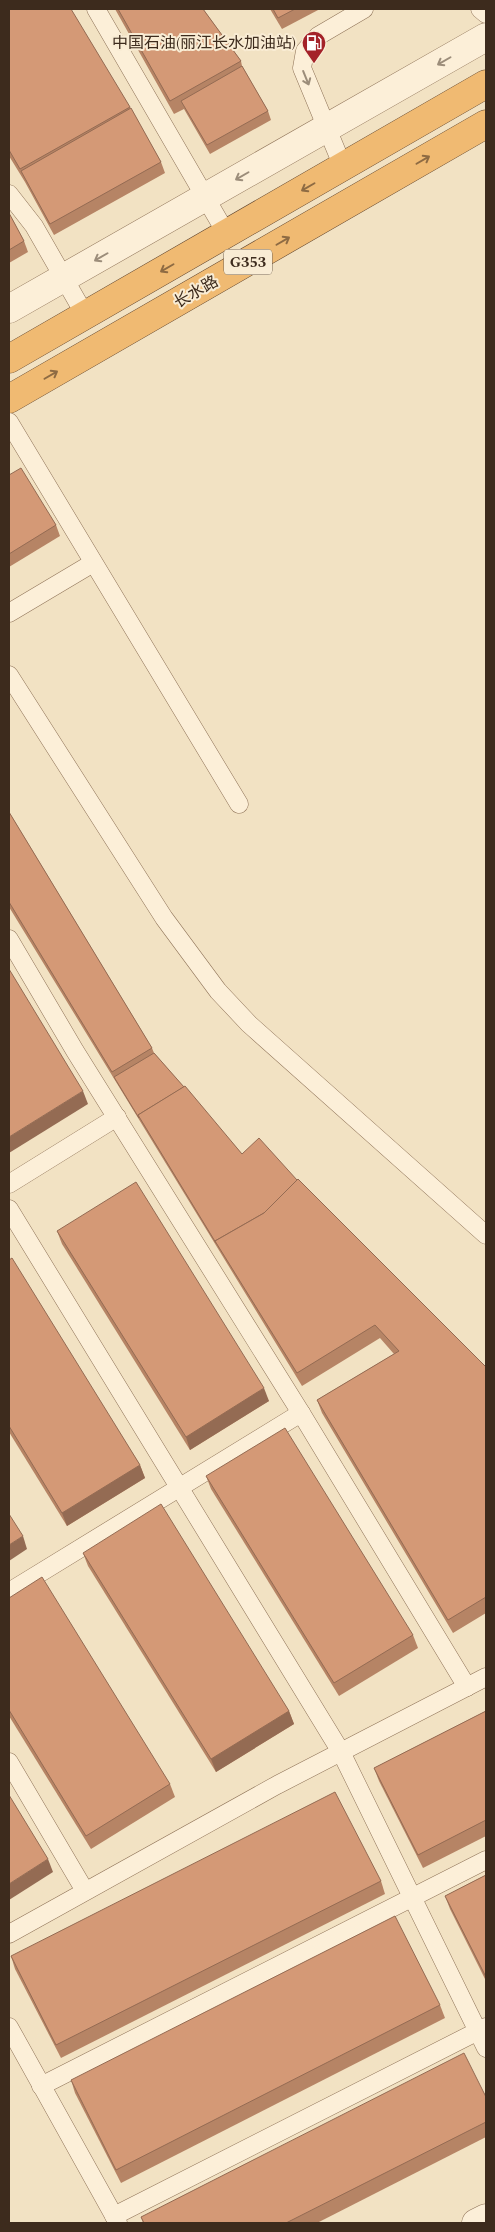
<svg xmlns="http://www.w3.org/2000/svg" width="495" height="2232" font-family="Spectral,'Noto Sans SC',serif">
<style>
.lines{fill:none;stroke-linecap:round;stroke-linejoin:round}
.service-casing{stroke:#8f7358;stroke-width:19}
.minor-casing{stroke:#8f7358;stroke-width:29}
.tertiary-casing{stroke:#8f7358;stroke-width:29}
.trunk-casing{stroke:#5c412c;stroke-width:29}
.service{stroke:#fcefd8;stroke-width:18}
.minor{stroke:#fcefd8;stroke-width:28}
.tertiary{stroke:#fcefd8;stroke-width:28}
.trunk{stroke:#f0ba72;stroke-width:28}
.wall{fill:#b68465}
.shaded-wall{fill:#946b53}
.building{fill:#d49976;stroke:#946b53}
.oneway{stroke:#9c8d7a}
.oneway2{stroke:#8e6b43}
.labels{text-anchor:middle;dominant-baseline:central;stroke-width:4;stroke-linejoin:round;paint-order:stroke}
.shield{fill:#f9ecd4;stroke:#756554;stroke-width:1}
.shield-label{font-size:15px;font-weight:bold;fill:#3d2b1d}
.poi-label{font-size:16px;fill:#3d2b1d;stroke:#f9ecd4;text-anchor:end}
.street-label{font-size:16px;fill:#3d2b1d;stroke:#f9ecd4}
</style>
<rect width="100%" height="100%" fill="#f2e2c3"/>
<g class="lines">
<defs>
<g id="service">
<polyline points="96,9 226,233"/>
<polyline points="480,9 486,14"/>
<polyline points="343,167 302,68 305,51 318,36 364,9"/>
<polyline points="9,194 34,226 85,315"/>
<polyline points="9,422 239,804"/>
<polyline points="9,613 93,563"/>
<polyline points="9,675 164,918 218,991 249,1024 486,1235"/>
<polyline points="9,939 75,1051 301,1413 467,1687"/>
<polyline points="9,1184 117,1117"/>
<polyline points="9,1209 341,1752 486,2048"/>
<polyline points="9,1592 301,1413"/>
<polyline points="9,1762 85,1891"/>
<polyline points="9,1934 277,1785 486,1677"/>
<polyline points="9,2027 118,2223"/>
<polyline points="41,2086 486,1860"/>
<polyline points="114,2216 486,2027"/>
</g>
<polyline id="minor" points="9,309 486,37"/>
<polyline id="tertiary" points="476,2223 486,2218"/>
<g id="trunk">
<polyline points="9,359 486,84"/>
<polyline points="9,399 486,124"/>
</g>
</defs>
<use href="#service" class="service-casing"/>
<use href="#minor" class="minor-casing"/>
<use href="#tertiary" class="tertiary-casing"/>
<use href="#trunk" class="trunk-casing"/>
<use href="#service" class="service"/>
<use href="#minor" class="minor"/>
<use href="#tertiary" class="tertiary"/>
<use href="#trunk" class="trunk"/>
</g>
<g class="wall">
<polygon points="9,9 130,107 161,162 165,173 54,235 25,182 9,156"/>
<polygon points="115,9 203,9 241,61 242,66 268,111 271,120 210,154 184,109 174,114"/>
<polygon points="270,9 320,9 282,29"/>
<polygon points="9,213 24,241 28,252 9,263"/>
<polygon points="9,475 56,525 60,536 9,567"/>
<polygon points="9,812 152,1048 154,1053 242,1154 297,1180 486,1367 486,1613 453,1633 322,1413 317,1400 394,1354 380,1338 302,1386 9,907"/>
<polygon points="57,1231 269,1401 190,1450 62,1244"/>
<polygon points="9,1260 140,1465 145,1478 67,1526 9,1432"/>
<polygon points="206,1476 413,1635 418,1648 339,1696 211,1489"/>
<polygon points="83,1553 289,1711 294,1724 216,1772 88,1566"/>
<polygon points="9,1598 170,1784 175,1797 91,1849 9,1716"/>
<polygon points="486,1711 486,1836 423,1868 379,1781 374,1768"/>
<polygon points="486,1875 486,1981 450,1909 445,1896"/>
<polygon points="381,1881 385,1894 61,2058 15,1969 11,1956"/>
<polygon points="440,2005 445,2018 121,2183 75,2093 71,2080"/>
<polygon points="486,2097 486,2137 317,2223 143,2223 141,2217"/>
</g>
<g class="shaded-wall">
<polygon points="83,1091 88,1104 9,1153 9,1137"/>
<polygon points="264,1388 269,1401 190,1450 186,1437"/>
<polygon points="140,1465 145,1478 67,1526 62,1513"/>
<polygon points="23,1536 27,1549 9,1561 9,1545"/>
<polygon points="289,1711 294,1724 216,1772 211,1759"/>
<polygon points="48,1859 53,1872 9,1900 9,1884"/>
</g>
<g class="building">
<polygon points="9,9 71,9 130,107 20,169 9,150"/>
<polygon points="118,9 203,9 241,61 170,101"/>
<polygon points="273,9 295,9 278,18"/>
<polygon points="242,66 268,111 207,145 181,101"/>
<polygon points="131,108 161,162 50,224 21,171"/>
<polygon points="9,213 24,241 9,250"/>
<polygon points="21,468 56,525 9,554 9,475"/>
<polygon points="9,812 152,1048 112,1072 9,902"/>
<polygon points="9,969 83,1091 9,1137"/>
<polygon points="154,1053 184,1087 138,1115 139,1118 114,1077"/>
<polygon points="185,1086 242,1154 259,1138 297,1180 264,1213 215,1241 216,1243 138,1115"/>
<polygon points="298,1179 486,1367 486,1597 448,1620 317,1400 399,1351 375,1325 297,1373 215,1241 264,1213"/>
<polygon points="136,1182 264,1388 186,1437 57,1231"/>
<polygon points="12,1258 140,1465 62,1513 9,1426 9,1260"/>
<polygon points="285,1428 413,1635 334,1683 206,1476"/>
<polygon points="161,1504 289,1711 211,1759 83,1553"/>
<polygon points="9,1514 23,1536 9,1545"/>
<polygon points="42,1577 170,1784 86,1836 9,1710 9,1598"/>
<polygon points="486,1711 486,1820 418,1855 374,1768"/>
<polygon points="335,1792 381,1881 56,2045 11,1956"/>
<polygon points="9,1795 48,1859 9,1884"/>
<polygon points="486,1875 486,1977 445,1896"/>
<polygon points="395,1916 440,2005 116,2170 71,2080"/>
<polygon points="464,2053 486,2097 486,2122 286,2223 144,2223 141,2217"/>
</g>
<defs><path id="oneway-shaft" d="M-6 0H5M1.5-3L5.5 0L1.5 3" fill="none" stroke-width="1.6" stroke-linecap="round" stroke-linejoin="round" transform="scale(1.25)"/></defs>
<g class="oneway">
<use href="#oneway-shaft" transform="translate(444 61) rotate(150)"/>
<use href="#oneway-shaft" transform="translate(306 78) rotate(68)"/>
<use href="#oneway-shaft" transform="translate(242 176) rotate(150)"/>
<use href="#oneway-shaft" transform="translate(101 257) rotate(150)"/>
</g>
<g class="oneway2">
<use href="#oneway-shaft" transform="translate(423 160) rotate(-30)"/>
<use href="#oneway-shaft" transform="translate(308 187) rotate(150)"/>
<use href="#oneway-shaft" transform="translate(283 241) rotate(-30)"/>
<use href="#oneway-shaft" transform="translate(167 268) rotate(150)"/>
<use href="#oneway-shaft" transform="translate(51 375) rotate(-30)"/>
</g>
<defs>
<symbol id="fuel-pin" viewBox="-11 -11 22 30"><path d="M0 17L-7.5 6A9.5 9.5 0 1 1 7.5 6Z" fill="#a42229" stroke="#f9ecd4"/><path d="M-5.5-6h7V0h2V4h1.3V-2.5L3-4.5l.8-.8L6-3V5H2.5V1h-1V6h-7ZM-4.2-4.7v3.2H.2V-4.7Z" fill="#fff"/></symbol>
</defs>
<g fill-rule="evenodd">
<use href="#fuel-pin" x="300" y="29" width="28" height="38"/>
</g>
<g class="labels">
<rect class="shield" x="224" y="249.5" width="48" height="25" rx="4"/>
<g class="shield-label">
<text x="248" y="262">G353</text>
</g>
<g class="poi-label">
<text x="296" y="43">中国石油(丽江长水加油站)</text>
</g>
<g class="street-label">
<text transform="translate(196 292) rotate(-30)">长水路</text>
</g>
</g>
<rect width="495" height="2232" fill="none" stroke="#3d2b1d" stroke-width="20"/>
</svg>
